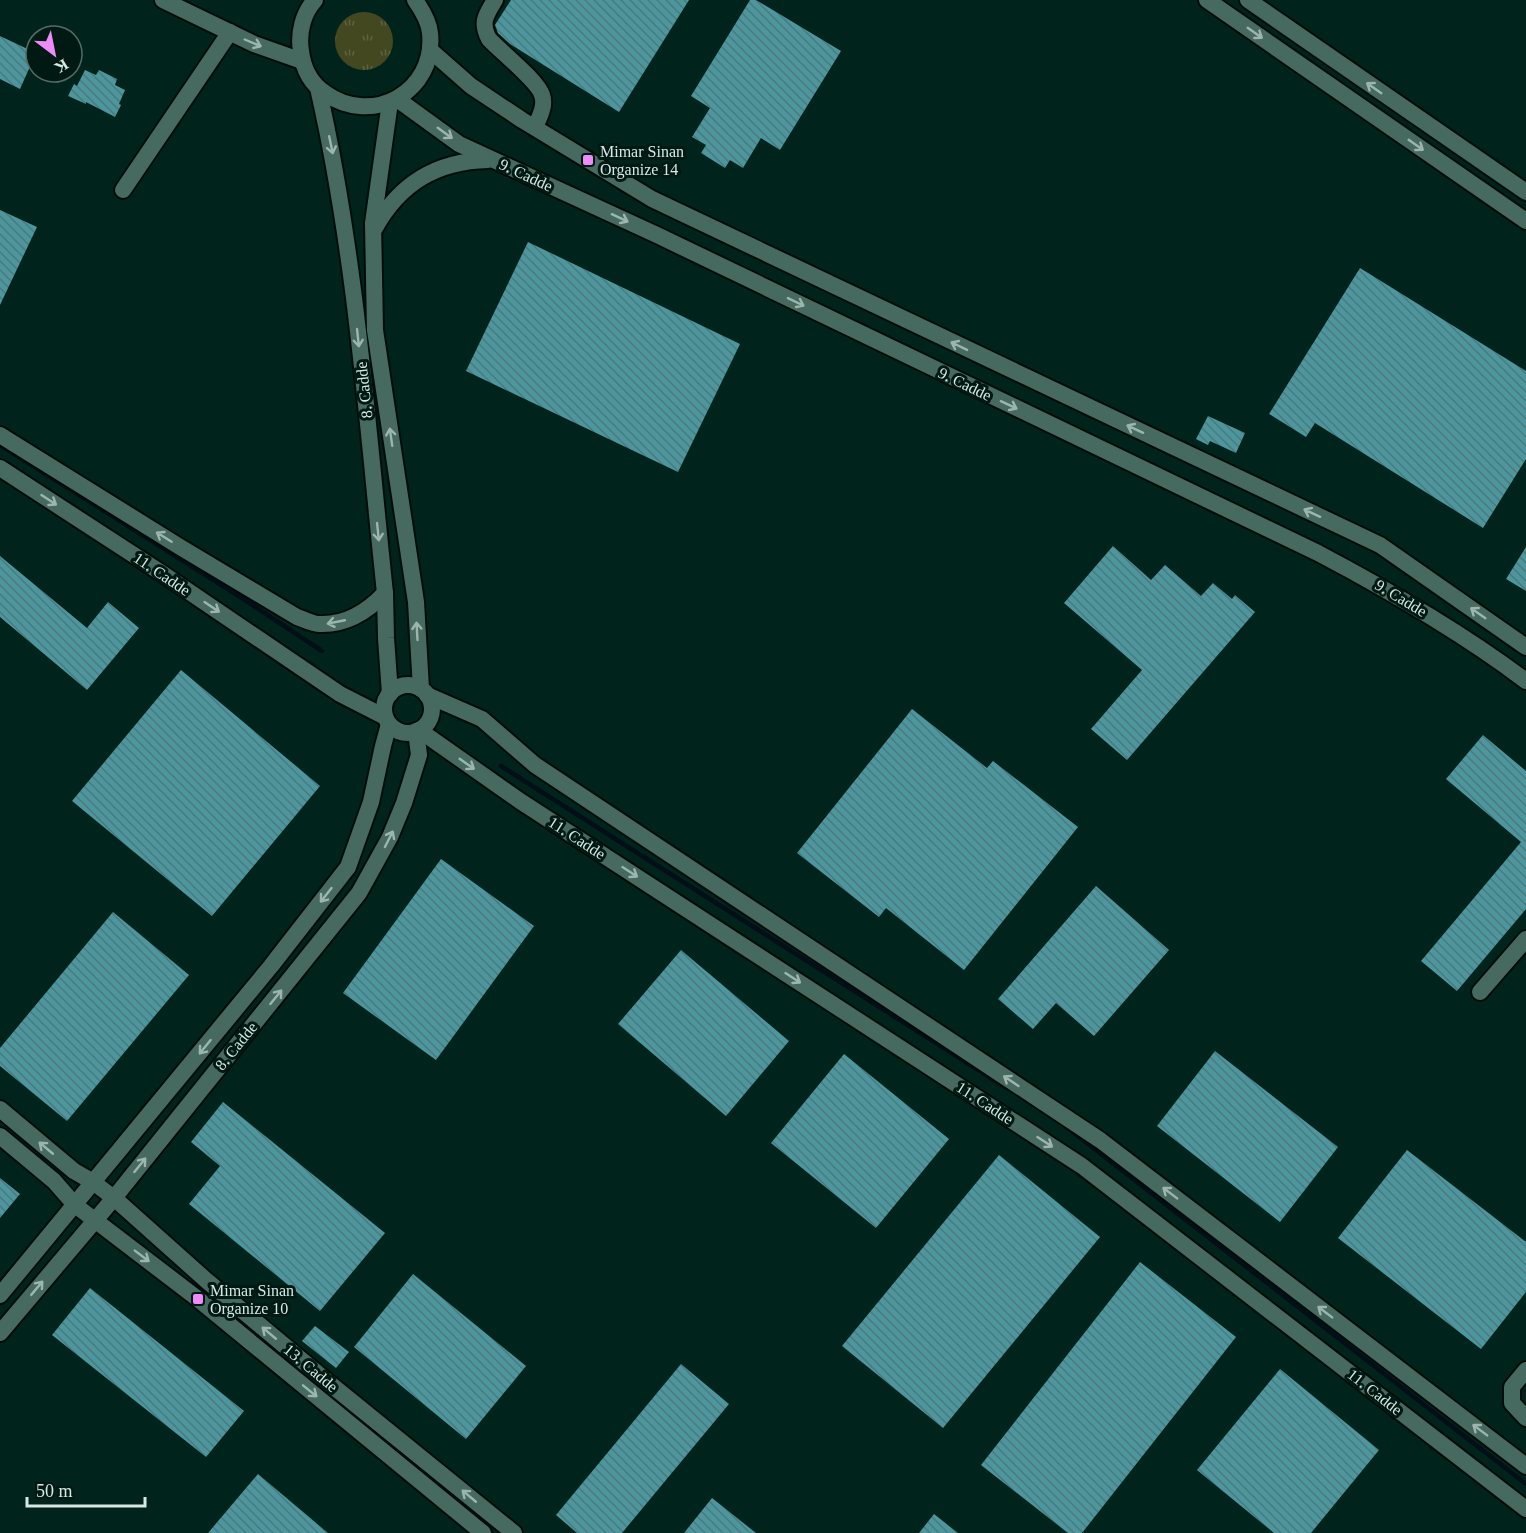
<svg xmlns="http://www.w3.org/2000/svg" width="1526" height="1533" font-family="'Times New Roman',serif">
<style>
.grass{fill:url(#grass-tufts)}
.lines{fill:none;stroke-linecap:round;stroke-linejoin:round}
.stream{stroke:#020f18;stroke-width:4.5}
.building{fill:url(#building-back-hatch)}
.minor-casing{stroke:#000c07;stroke-width:20}
.minor{stroke:#466a5f;stroke-width:16}
.oneway{stroke:#9cb6ae}
.poi-dot{fill:#ed8cf9;stroke:#001913;stroke-width:2}
.labels{text-anchor:middle;dominant-baseline:central;stroke-width:6;stroke-linejoin:round;paint-order:stroke}
.poi-label{font-size:16px;fill:#d5e8e2;stroke:#001913;text-anchor:start}
.street-label{font-size:16px;fill:#d5e8e2;stroke:#001913}
</style>
<defs>
<pattern id="grass-tufts" width="24" height="20" patternUnits="userSpaceOnUse" patternTransform="scale(1.5)"><rect width="24" height="20" fill="#444820"/><path d="M3 7l-1-3M5 7V3M7 7l1-3M15 17l-1-3M17 17v-4M19 17l1-3" fill="none" stroke="#5e6240"/></pattern>
<pattern id="building-back-hatch" width="6" height="6" patternUnits="userSpaceOnUse" patternTransform="scale(1.5)"><rect width="6" height="6" fill="#4e969d"/><path d="M-1 5l2 2M0 0l6 6M5-1l2 2" fill="none" stroke="#497a7e"/></pattern>
</defs>
<rect width="100%" height="100%" fill="#00241b"/>
<circle class="grass" cx="364" cy="41" r="29"/>
<g class="lines">
<g class="stream">
<polyline points="0,445 245,600 322,651"/>
<polyline points="501,766 1005,1087"/>
<polyline points="1065,1126 1526,1484"/>
</g>
</g>
<g class="building">
<polygon points="511,0 689,0 619,112 510,44 498,33 495,25"/>
<polygon points="750,0 756,0 841,51 780,150 761,138 743,168 730,160 725,168 701,153 706,145 692,137 710,108 691,96"/>
<polygon points="0,36 36,53 20,89 0,79"/>
<polygon points="85,70 96,75 99,70 117,79 115,85 125,90 119,104 121,105 115,117 86,102 86,104 68,96 74,84 77,86"/>
<polygon points="0,210 37,227 0,305"/>
<polygon points="528,242 740,344 678,472 466,371"/>
<polygon points="1360,268 1526,371 1526,459 1483,528 1315,423 1306,437 1269,414"/>
<polygon points="1208,416 1245,433 1236,453 1210,441 1208,445 1196,439"/>
<polygon points="1113,546 1151,580 1165,565 1201,596 1213,583 1232,599 1235,595 1255,612 1127,760 1091,729 1142,670 1064,603"/>
<polygon points="1526,547 1526,591 1506,579"/>
<polygon points="0,556 87,628 108,602 139,628 87,690 0,617"/>
<polygon points="181,670 320,786 212,916 72,801"/>
<polygon points="912,709 987,768 993,761 1078,827 964,970 886,908 879,917 797,853"/>
<polygon points="1483,735 1526,771 1526,909 1457,991 1421,961 1521,842 1446,779"/>
<polygon points="441,859 534,926 436,1060 343,993"/>
<polygon points="1096,886 1169,950 1094,1036 1056,1003 1033,1029 998,999"/>
<polygon points="113,912 189,975 67,1121 0,1066 0,1048"/>
<polygon points="681,950 789,1041 726,1116 618,1024"/>
<polygon points="1215,1051 1338,1147 1280,1222 1157,1126"/>
<polygon points="844,1054 949,1139 876,1228 771,1143"/>
<polygon points="223,1102 385,1233 320,1311 189,1204 220,1166 191,1142"/>
<polygon points="1407,1150 1526,1242 1526,1292 1481,1349 1338,1238"/>
<polygon points="999,1155 1100,1237 943,1428 842,1346"/>
<polygon points="0,1178 20,1194 0,1218"/>
<polygon points="1140,1262 1236,1337 1082,1533 1068,1533 981,1465"/>
<polygon points="413,1274 526,1366 466,1439 354,1347"/>
<polygon points="90,1288 244,1411 206,1457 52,1335"/>
<polygon points="315,1326 349,1352 336,1368 302,1341"/>
<polygon points="681,1364 729,1404 622,1533 577,1533 556,1515"/>
<polygon points="1280,1369 1379,1450 1311,1533 1274,1533 1197,1470"/>
<polygon points="258,1474 328,1533 208,1533"/>
<polygon points="712,1498 756,1533 684,1533"/>
<polygon points="934,1514 958,1533 919,1533"/>
</g>
<g class="lines">
<defs>
<g id="minor">
<polyline points="163,0 254,44 302,61"/>
<path d="M315,0C303,13 298,33 301,51C303,68 310,83 325,93C372,127 436,92 430,33C429,21 422,10 415,0"/>
<path d="M495,0C486,15 480,22 489,39C500,51 538,81 542,95C546,106 539,118 535,127"/>
<polyline points="1207,0 1526,221"/>
<polyline points="1248,0 1526,192"/>
<polyline points="430,50 471,86 522,120 652,199 1380,545 1526,647"/>
<path d="M318,88C356,254 367,424 385,593L386,638L390,694"/>
<path d="M397,99L459,144L657,235L1318,553C1390,591 1461,632 1526,681"/>
<polyline points="390,102 373,223 375,330 416,602 421,689"/>
<polyline points="123,190 230,32"/>
<path d="M375,228C400,183 437,161 488,160"/>
<path d="M0,435L180,547L297,617C304,619 312,624 320,624C346,625 368,611 385,593"/>
<polyline points="0,468 163,574 340,694 385,717"/>
<circle cx="408" cy="709" r="24"/>
<polyline points="427,695 482,719 535,765 1100,1140 1526,1466"/>
<polyline points="419,730 520,801 1082,1166 1526,1509"/>
<polyline points="1480,992 1526,939"/>
<polyline points="0,1109 74,1171 93,1182 114,1198 207,1281 329,1383 514,1533"/>
<polyline points="0,1136 54,1181 75,1205 198,1299 483,1533"/>
<polyline points="0,1295 271,966 348,867 371,802 383,746 389,724"/>
<polyline points="0,1333 114,1198 359,893 390,837 404,803 419,755 416,731"/>
<polyline points="1526,1370 1512,1387 1512,1403 1526,1418"/>
</g>
</defs>
<use href="#minor" class="minor-casing"/>
<use href="#minor" class="minor"/>
</g>
<defs><path id="oneway-shaft" d="M-6 0H5M1.5-3L5.5 0L1.5 3" fill="none" stroke-width="1.6" stroke-linecap="round" stroke-linejoin="round" transform="scale(1.5)"/></defs>
<g class="oneway">
<use href="#oneway-shaft" transform="translate(1255 33) rotate(35)"/>
<use href="#oneway-shaft" transform="translate(253 43) rotate(23)"/>
<use href="#oneway-shaft" transform="translate(1374 88) rotate(-145)"/>
<use href="#oneway-shaft" transform="translate(445 133) rotate(36)"/>
<use href="#oneway-shaft" transform="translate(331 145) rotate(78)"/>
<use href="#oneway-shaft" transform="translate(1416 145) rotate(35)"/>
<use href="#oneway-shaft" transform="translate(620 218) rotate(25)"/>
<use href="#oneway-shaft" transform="translate(796 302) rotate(26)"/>
<use href="#oneway-shaft" transform="translate(358 338) rotate(84)"/>
<use href="#oneway-shaft" transform="translate(959 346) rotate(-154)"/>
<use href="#oneway-shaft" transform="translate(1009 405) rotate(25)"/>
<use href="#oneway-shaft" transform="translate(1135 429) rotate(-155)"/>
<use href="#oneway-shaft" transform="translate(391 437) rotate(-98)"/>
<use href="#oneway-shaft" transform="translate(49 500) rotate(33)"/>
<use href="#oneway-shaft" transform="translate(1312 513) rotate(-155)"/>
<use href="#oneway-shaft" transform="translate(378 532) rotate(84)"/>
<use href="#oneway-shaft" transform="translate(164 537) rotate(-148)"/>
<use href="#oneway-shaft" transform="translate(212 607) rotate(34)"/>
<use href="#oneway-shaft" transform="translate(1478 613) rotate(-145)"/>
<use href="#oneway-shaft" transform="translate(336 622) rotate(169)"/>
<use href="#oneway-shaft" transform="translate(417 631) rotate(-93)"/>
<use href="#oneway-shaft" transform="translate(467 764) rotate(35)"/>
<use href="#oneway-shaft" transform="translate(389 839) rotate(-63)"/>
<use href="#oneway-shaft" transform="translate(630 872) rotate(33)"/>
<use href="#oneway-shaft" transform="translate(326 895) rotate(128)"/>
<use href="#oneway-shaft" transform="translate(793 978) rotate(33)"/>
<use href="#oneway-shaft" transform="translate(276 997) rotate(-51)"/>
<use href="#oneway-shaft" transform="translate(205 1047) rotate(129)"/>
<use href="#oneway-shaft" transform="translate(1011 1081) rotate(-146)"/>
<use href="#oneway-shaft" transform="translate(1045 1142) rotate(33)"/>
<use href="#oneway-shaft" transform="translate(46 1148) rotate(-140)"/>
<use href="#oneway-shaft" transform="translate(140 1165) rotate(-51)"/>
<use href="#oneway-shaft" transform="translate(1170 1193) rotate(-143)"/>
<use href="#oneway-shaft" transform="translate(142 1256) rotate(37)"/>
<use href="#oneway-shaft" transform="translate(37 1288) rotate(-50)"/>
<use href="#oneway-shaft" transform="translate(1325 1312) rotate(-143)"/>
<use href="#oneway-shaft" transform="translate(269 1333) rotate(-140)"/>
<use href="#oneway-shaft" transform="translate(310 1391) rotate(39)"/>
<use href="#oneway-shaft" transform="translate(1480 1430) rotate(-143)"/>
<use href="#oneway-shaft" transform="translate(469 1496) rotate(-140)"/>
</g>
<g class="poi-dot">
<rect x="582" y="154" width="12" height="12" rx="3"/>
<rect x="192" y="1293" width="12" height="12" rx="3"/>
</g>
<g class="labels">
<g class="poi-label">
<text x="600" y="151">Mimar Sinan<tspan x="600" dy="18">Organize 14</tspan></text>
<text x="210" y="1290">Mimar Sinan<tspan x="210" dy="18">Organize 10</tspan></text>
</g>
<g class="street-label">
<text transform="translate(526 175) rotate(25)">9. Cadde</text>
<text transform="translate(965 384) rotate(26)">9. Cadde</text>
<text transform="translate(364 390) rotate(-96)">8. Cadde</text>
<text transform="translate(162 574) rotate(34)">11. Cadde</text>
<text transform="translate(1401 598) rotate(31)">9. Cadde</text>
<text transform="translate(577 838) rotate(33)">11. Cadde</text>
<text transform="translate(236 1046) rotate(-51)">8. Cadde</text>
<text transform="translate(985 1103) rotate(33)">11. Cadde</text>
<text transform="translate(311 1368) rotate(40)">13. Cadde</text>
<text transform="translate(1375 1392) rotate(38)">11. Cadde</text>
</g>
</g>
<g transform="translate(54 54) rotate(148)"><circle r="28" fill="#001913" stroke="#556c66" stroke-width="1.5"/>
<path d="M0-4.5L10 22L0 15L-10 22Z" fill="#ed8cf9"/>
<text y="-9" font-size="16" font-weight="bold" text-anchor="middle" fill="#d5e8e2">K</text>
</g>
<path d="M27 1497v9h118v-9" fill="none" stroke="#d5e8e2" stroke-width="3"/>
<text x="36" y="1497" font-size="18" fill="#d5e8e2" stroke="#001913" stroke-width="4.5" paint-order="stroke">50 m</text>
</svg>
